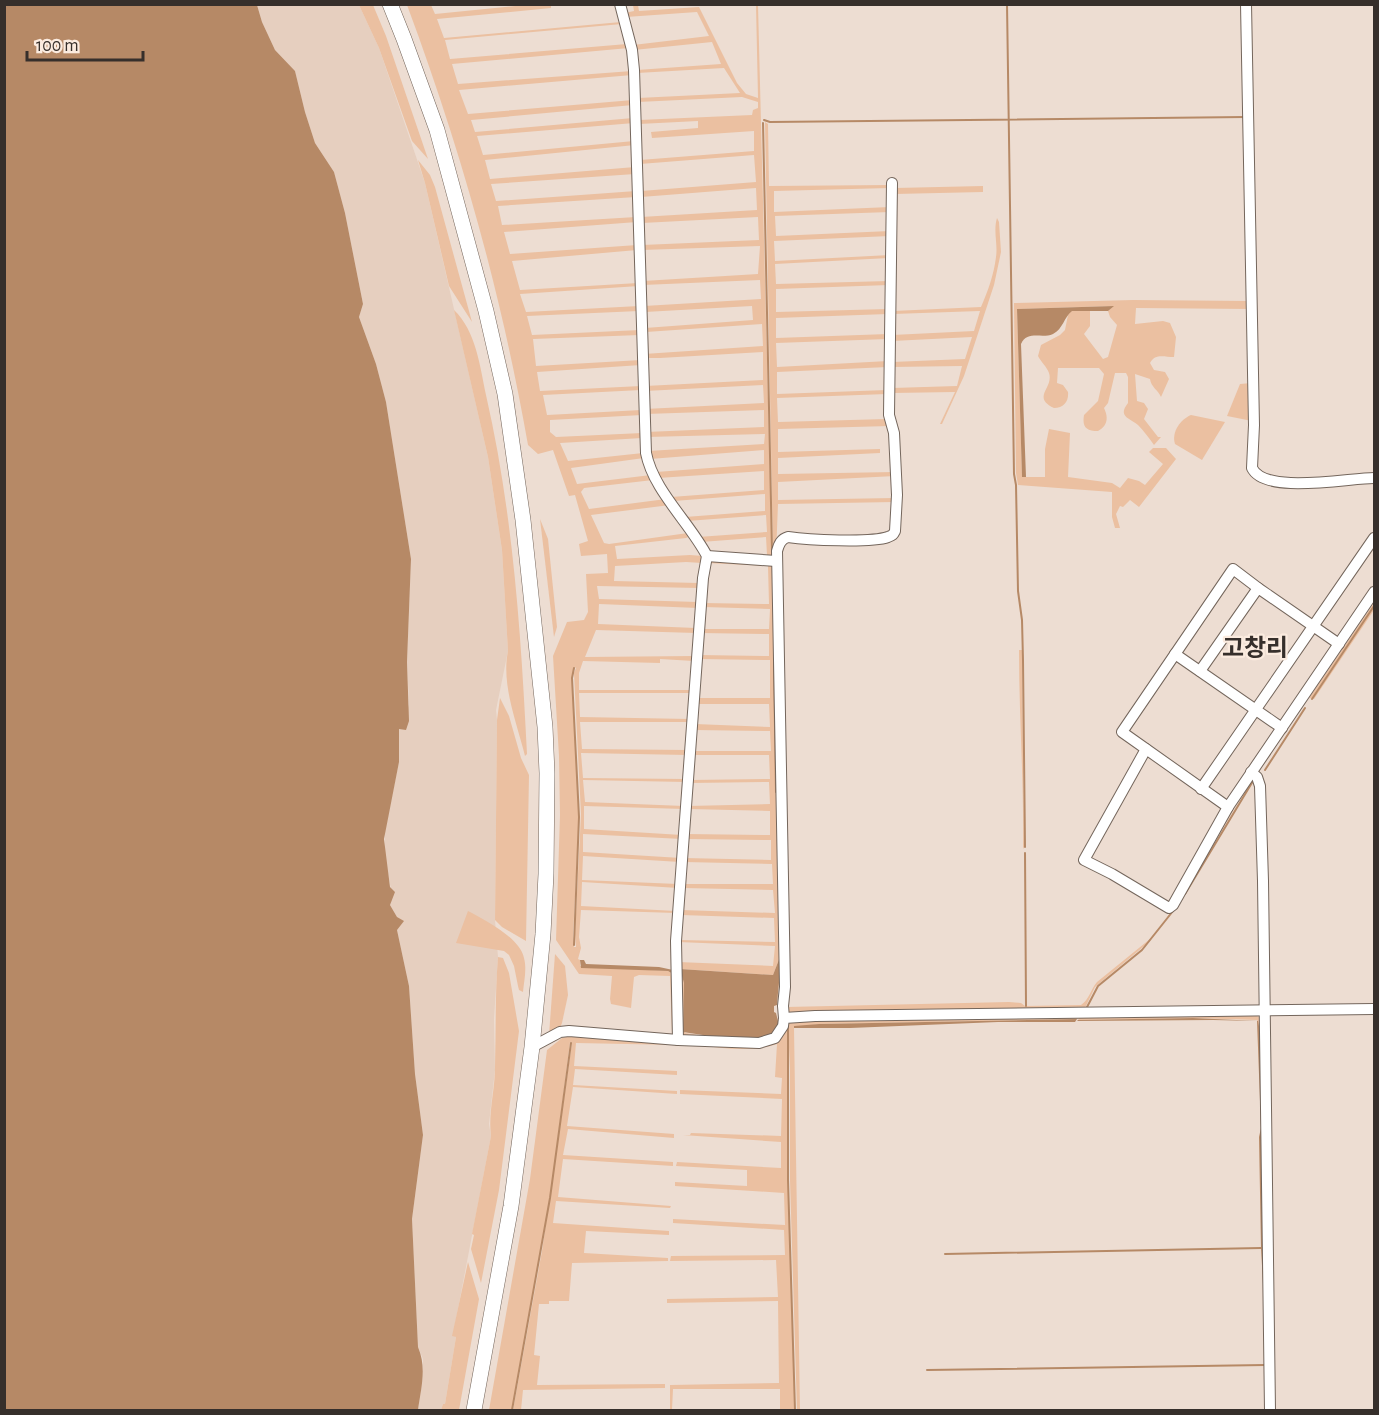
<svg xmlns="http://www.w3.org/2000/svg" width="1379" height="1415" font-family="'Alegreya Sans','Noto Sans KR',sans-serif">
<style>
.built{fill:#e6cfbf}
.green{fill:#ebc0a1;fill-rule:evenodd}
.water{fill:#b68966}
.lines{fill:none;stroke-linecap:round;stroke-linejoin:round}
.stream{stroke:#b68966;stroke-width:2}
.minor-casing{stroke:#74665c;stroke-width:12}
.highway-casing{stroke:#74665c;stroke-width:16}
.minor{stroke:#fff;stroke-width:10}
.highway{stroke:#fff;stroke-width:15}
.labels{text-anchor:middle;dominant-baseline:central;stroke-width:4.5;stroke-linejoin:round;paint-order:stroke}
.quarter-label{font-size:24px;font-weight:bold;fill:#362f2b;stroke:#fbebdf}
</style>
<rect width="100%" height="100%" fill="#edddd2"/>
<polygon class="built" points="257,5 359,5 379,48 425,183 488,457 502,550 508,651 496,710 497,720 495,920 498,957 494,1019 495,1070 489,1124 491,1136 453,1335 456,1337 445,1404 443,1404 441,1410 418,1410 423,1377 423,1359 418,1347 412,1219 423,1135 415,1074 409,986 397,930 397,917 390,905 392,895 385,857 385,831 399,762 399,729 409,705 407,662 411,559 386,402 376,364 359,317 363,304 345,213 334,172 315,143 305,112 295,71 275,50 262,22"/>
<g class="green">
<polygon points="359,5 373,5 386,36 428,159 412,141 379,48"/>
<path d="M407,5H431L435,14L525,5H562L551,6V8L437,19L444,38L621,22L622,24L445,40L450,59L627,44L629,48L452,64L458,84L632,71V75L459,90L468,114L633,100V105L471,120L475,132L633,118L634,123L477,136L483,155L634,141L635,145L485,160L490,179L635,167V174L491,184L496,201L636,191V197L498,206L502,225L636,217L637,222L504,232L510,254L637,245V250L512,261L520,290L638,283L639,286L520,294L526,312L639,306V311L527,316L532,335L640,330V335L533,339L536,366L641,360V365L537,372L540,391L641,386V390L543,395L547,415L641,410L642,415L550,420V432L556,437L642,433V438L560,443L568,461L643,453L644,458L571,468L577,484L651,475L653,480L584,488L581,492L589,509L666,499L670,505L591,515L604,543L609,544L688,533L691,536L686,538L615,546L617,559L690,555L703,556L702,563L686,562L615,566L614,581L699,583V588L597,586L599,599L698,602V608L599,604L598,624L696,628V633L596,630L585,657L694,656V661L660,659V663L583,661L579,673V690H692V693H579L580,717L690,719V722H580L582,749L688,750V755L581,753L583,778L686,779V782L583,780L585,802L684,806V809L584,806V829L682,835V839L583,834V852L681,858L680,862L583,856L582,880L678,884V888L582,882L581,906L676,911V913L581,910L579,937L581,948L578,959L580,960V966L668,971L673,974L676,1036L672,1034L670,976L639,975L634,977L631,1008L611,1004L610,999L612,976L579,974L556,940L560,815L559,756L553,656L567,622L584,620L588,612L586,574L608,573L607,554L581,556L579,544L588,541L575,495L569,496L553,450L538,454L528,445C501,292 461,150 407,5ZM574,667L576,668L574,673L581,814L575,934L576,947H574L573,936L579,817L572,678Z"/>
<polygon points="633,5 638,5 639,11 699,7 737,83 746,94 758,98 756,5 758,5 772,556 773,554 765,122 768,124 769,186 890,185 890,188 774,191 774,212 890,207 890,212 775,216 776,236 890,231 890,236 774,241 775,261 890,255 889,258 775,264 776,284 889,281 889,285 776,289 776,312 888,309 888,314 776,318 776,338 888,334 888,339 776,343 777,367 888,361 888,367 777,372 777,394 887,390 887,394 777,398 778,422 887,419 890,426 778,429 778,452 880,449 880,453 778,458 778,474 895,472 895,476 778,482 778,500 894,498 895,502 778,504 776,555 772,558 733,555 767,555 766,537 701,542 698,537 767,532 766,515 687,521 685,517 765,511 765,494 674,501 671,497 764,490 764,471 658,478 656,472 764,464 764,450 650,459 648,451 764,444 765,434 647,437 646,432 764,427 764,410 646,414 645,409 764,403 763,385 645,391 645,386 763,380 763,352 660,358 645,358 644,354 763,346 762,324 646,332 645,328 753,320 752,306 645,312 644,306 761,299 760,280 643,285 643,281 758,274 760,246 642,250 642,245 759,240 758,217 642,223 641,217 757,210 756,188 641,197 641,191 756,182 754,155 640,164 640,160 754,151 754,131 652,138 651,132 698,128 698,121 639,124 639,120 752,115 753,110 758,108 758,102 742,97 638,102 638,98 740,93 724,68 637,73 637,70 721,64 712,42 634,50 633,45 709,36 697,12 626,17 625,13 634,11"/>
<polygon points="418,160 430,175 435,187 472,322 449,286 425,183"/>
<polygon points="983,186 983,192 895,194 895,188"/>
<path d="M997,218L999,222L1001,252L994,285L964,376L942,424H940L955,392L892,393V388L957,386L962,366L892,367V362L965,359L972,337L892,341V335L974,331L980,311L893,314V311L981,307C988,291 994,274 996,257C998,244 993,231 997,218Z"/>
<path d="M1133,300L1251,301L1250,309L1136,308L1135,324L1163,321L1170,323L1176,337L1174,357C1164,357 1155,353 1150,363L1154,370L1165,372L1169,379L1161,397C1158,390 1151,387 1150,379L1135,374L1137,401L1144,403L1148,409L1144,419L1158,437H1161L1154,445C1149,438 1144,431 1138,425C1130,418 1117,417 1128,403V377L1126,373H1115L1108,403L1104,408C1109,418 1107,426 1098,431C1086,431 1082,427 1084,415L1098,401L1104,374L1099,368H1058L1057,383L1063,385L1068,392C1069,401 1064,408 1054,408C1031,397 1054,388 1049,373C1047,367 1041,362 1038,356L1041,345L1060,335L1065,330C1070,309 1065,309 1090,311V326L1084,334L1103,359L1108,357L1117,325L1110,317L1108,311L1113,306L1017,309L1022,477H1045V449L1049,429L1070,433L1068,477L1112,483L1120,488L1128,478L1139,481L1145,485L1163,464L1149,452L1153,448H1166L1176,459L1139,507L1130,500L1123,507L1120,506L1116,514L1120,528H1115L1112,517V492L1018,485L1016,473L1014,303Z"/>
<path d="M454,310C476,331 480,366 486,395C513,513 521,633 527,754L525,756C517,723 501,685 508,651L502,550L488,457Z"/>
<polygon points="1251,383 1252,421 1227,416 1240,384"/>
<path d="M1191,415L1225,422L1202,460L1175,444C1171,432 1181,419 1191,415Z"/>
<polygon points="540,519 548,539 557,627 554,637"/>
<polygon points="712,561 772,566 780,957 773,975 681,969 684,983 685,1033 716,1037 772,1038 683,1038 678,962 773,966 775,946 678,942 679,940 775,942 774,918 681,915 681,910 775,913 773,890 683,888 683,884 773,884 772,864 684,862 684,858 771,860 771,840 686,839 686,834 770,835 770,811 688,809 688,806 770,804 769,782 690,783 691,780 770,779 769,755 692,755 692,751 771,751 770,731 694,730 695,724 770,727 769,704 696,704 696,698 770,698 770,660 699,659 699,655 769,656 769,634 700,633 701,629 769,629 770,609 703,607 703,603 769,604 768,566 707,563"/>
<polygon points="1374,603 1374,610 1314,699 1309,698"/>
<path d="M1019,650H1022L1024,847L1023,849C1024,782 1019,717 1019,650Z"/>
<polygon points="500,698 509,716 521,758 529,775 526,941 502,927 495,920 497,720"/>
<path d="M1250,783L1175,908L1149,942L1095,987L1085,1008L786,1012V1007L1009,1002L1021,1003L1025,1006L1081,1005C1089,1000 1091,989 1097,982L1150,939L1163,924Z"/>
<path d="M468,911C485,920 520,938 524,958C527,969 524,981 523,992L519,990L518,986L514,966L509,955L504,951L456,943Z"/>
<polygon points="555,954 565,966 568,995 562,1023 559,1030 549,1035"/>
<path d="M498,957L503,958L509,973L519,1031L499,1190L481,1283L471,1249L474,1235L472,1234L491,1136C488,1113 495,1091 495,1067C496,1030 495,994 498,957Z"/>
<polygon points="1198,1015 1257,1016 1262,1018 1262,1041 1257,1020 1193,1018 1078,1020 1080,1016"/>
<path d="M1079,1016L1077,1019L819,1024L794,1028L800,1410H797L790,1180V1069L788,1026V1180L795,1410H780V1389H673L672,1410H670V1385L779,1383L778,1301L667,1303V1299L778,1297L776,1260L670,1261L671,1256L785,1255L784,1230L673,1223V1219L785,1225L784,1193L675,1186V1182L747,1186V1170L676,1166L677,1162L781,1168V1142L683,1135H690L691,1133L781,1136L782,1099L680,1094V1090L781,1094L782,1078L775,1077L777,1044C751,1053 723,1048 696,1045L749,1047L786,1024L798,1021Z"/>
<polygon points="576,1035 677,1045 576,1043 574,1066 677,1071 677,1075 575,1069 573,1085 677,1091 677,1094 573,1087 567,1126 674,1134 674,1138 568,1129 563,1155 673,1162 673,1166 563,1159 558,1197 671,1206 670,1208 556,1201 553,1223 669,1231 669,1235 586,1231 584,1253 668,1258 668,1261 572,1263 569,1301 549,1301 549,1304 539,1304 534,1355 540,1356 537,1385 665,1384 665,1388 523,1390 521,1410 513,1410 542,1251 572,1043 570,1042 550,1198 512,1410 489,1410 530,1179 547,1050 562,1038"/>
<polygon points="468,1262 479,1299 459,1410 441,1410 443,1404 445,1404 456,1337 452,1336"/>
</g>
<g class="water">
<path d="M5,4L257,5L262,22L275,50L295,71L305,112L315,143L334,172L345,213L363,304L359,317L376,364L386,402L411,559L407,662L409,721L406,730L399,729V762L384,839L390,887L395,892L390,905L397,917L404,921L397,930L409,986L415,1074L423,1135L412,1219L418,1347C427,1368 421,1388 418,1410H5Z"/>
<path d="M1114,306L1108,311H1072C1064,317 1063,329 1053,334C1042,339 1027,330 1021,344L1026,477H1022L1017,309Z"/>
<path d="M780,957C781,973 778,988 777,1005L774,1006V1012L776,1013L779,1025L771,1035L765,1037H716L683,1032L684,983L680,969L773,975Z"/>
<polygon points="580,960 584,960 586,964 659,967 673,970 673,974 668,971 581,968"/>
<polygon points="1193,1018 1258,1021 1262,1041 1264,1301 1261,1248 1259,1137 1261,1128 1257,1021 1213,1020 1077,1021 1078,1020"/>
<polygon points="1077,1019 1075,1022 998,1022 850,1028 794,1028 794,1026 819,1024"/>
</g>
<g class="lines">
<g class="stream">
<polyline points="1007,4 1014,474 1016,485 1018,591 1022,620 1023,660 1025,847"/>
<polyline points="764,120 770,122 1245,117"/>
<polyline points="763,123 772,550"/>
<polyline points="774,663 776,792"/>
<polyline points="1312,699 1374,606"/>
<polyline points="1265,770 1305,708"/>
<polyline points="1025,853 1026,1006"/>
<polyline points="1185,894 1253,781"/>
<polyline points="574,945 579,817 572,678 574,668"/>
<polyline points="1086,1009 1098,986 1142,950 1173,911"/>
<polyline points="788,1026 788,1180 795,1410"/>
<polyline points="945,1254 1261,1248"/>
<polyline points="927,1370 1265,1365"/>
<polyline points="512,1410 550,1198 571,1043"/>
</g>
<defs>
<g id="minor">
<path d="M620,4L632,50L634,70L646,453C653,490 690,523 707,556L703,578L676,941L678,1040"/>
<path d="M1246,4L1254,425L1252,468C1265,495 1348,478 1374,478"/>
<polyline points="707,556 776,561"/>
<polyline points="1175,654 1282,728"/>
<polyline points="1200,671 1258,588 1339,644"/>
<polyline points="1146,749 1084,860 1112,874 1169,908 1173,905 1228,807 1374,592"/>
<polyline points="1251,772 1257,777 1260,786 1263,881 1270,1410"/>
<polyline points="1201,789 1374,538"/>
<polyline points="1228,807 1122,732 1233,569 1258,588"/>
<path d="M784,1018L783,1006L785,987L777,551C779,544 781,539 788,537C808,540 871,543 888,537C893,535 893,535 895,531L897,495L894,433L889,415L892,183"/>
<polyline points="532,1047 560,1032 569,1031 678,1040 759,1043 775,1038 783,1026 784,1018 815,1016 1374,1009"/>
</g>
<polyline id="highway" points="390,4 404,39 437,130 486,311 505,394 523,520 545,727 547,773 546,874 543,934 532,1047 511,1206 474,1410"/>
</defs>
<use href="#minor" class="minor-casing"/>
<use href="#highway" class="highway-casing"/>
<use href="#minor" class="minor"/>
<use href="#highway" class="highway"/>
</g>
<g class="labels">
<g class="quarter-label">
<text x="1255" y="649">고창리</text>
</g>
</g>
<rect width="1379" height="1415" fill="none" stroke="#362f2b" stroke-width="12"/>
<path d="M27 51v9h116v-9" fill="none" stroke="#362f2b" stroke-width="3"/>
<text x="36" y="51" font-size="18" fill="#362f2b" stroke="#fbebdf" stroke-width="4.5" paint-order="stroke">100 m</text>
</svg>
